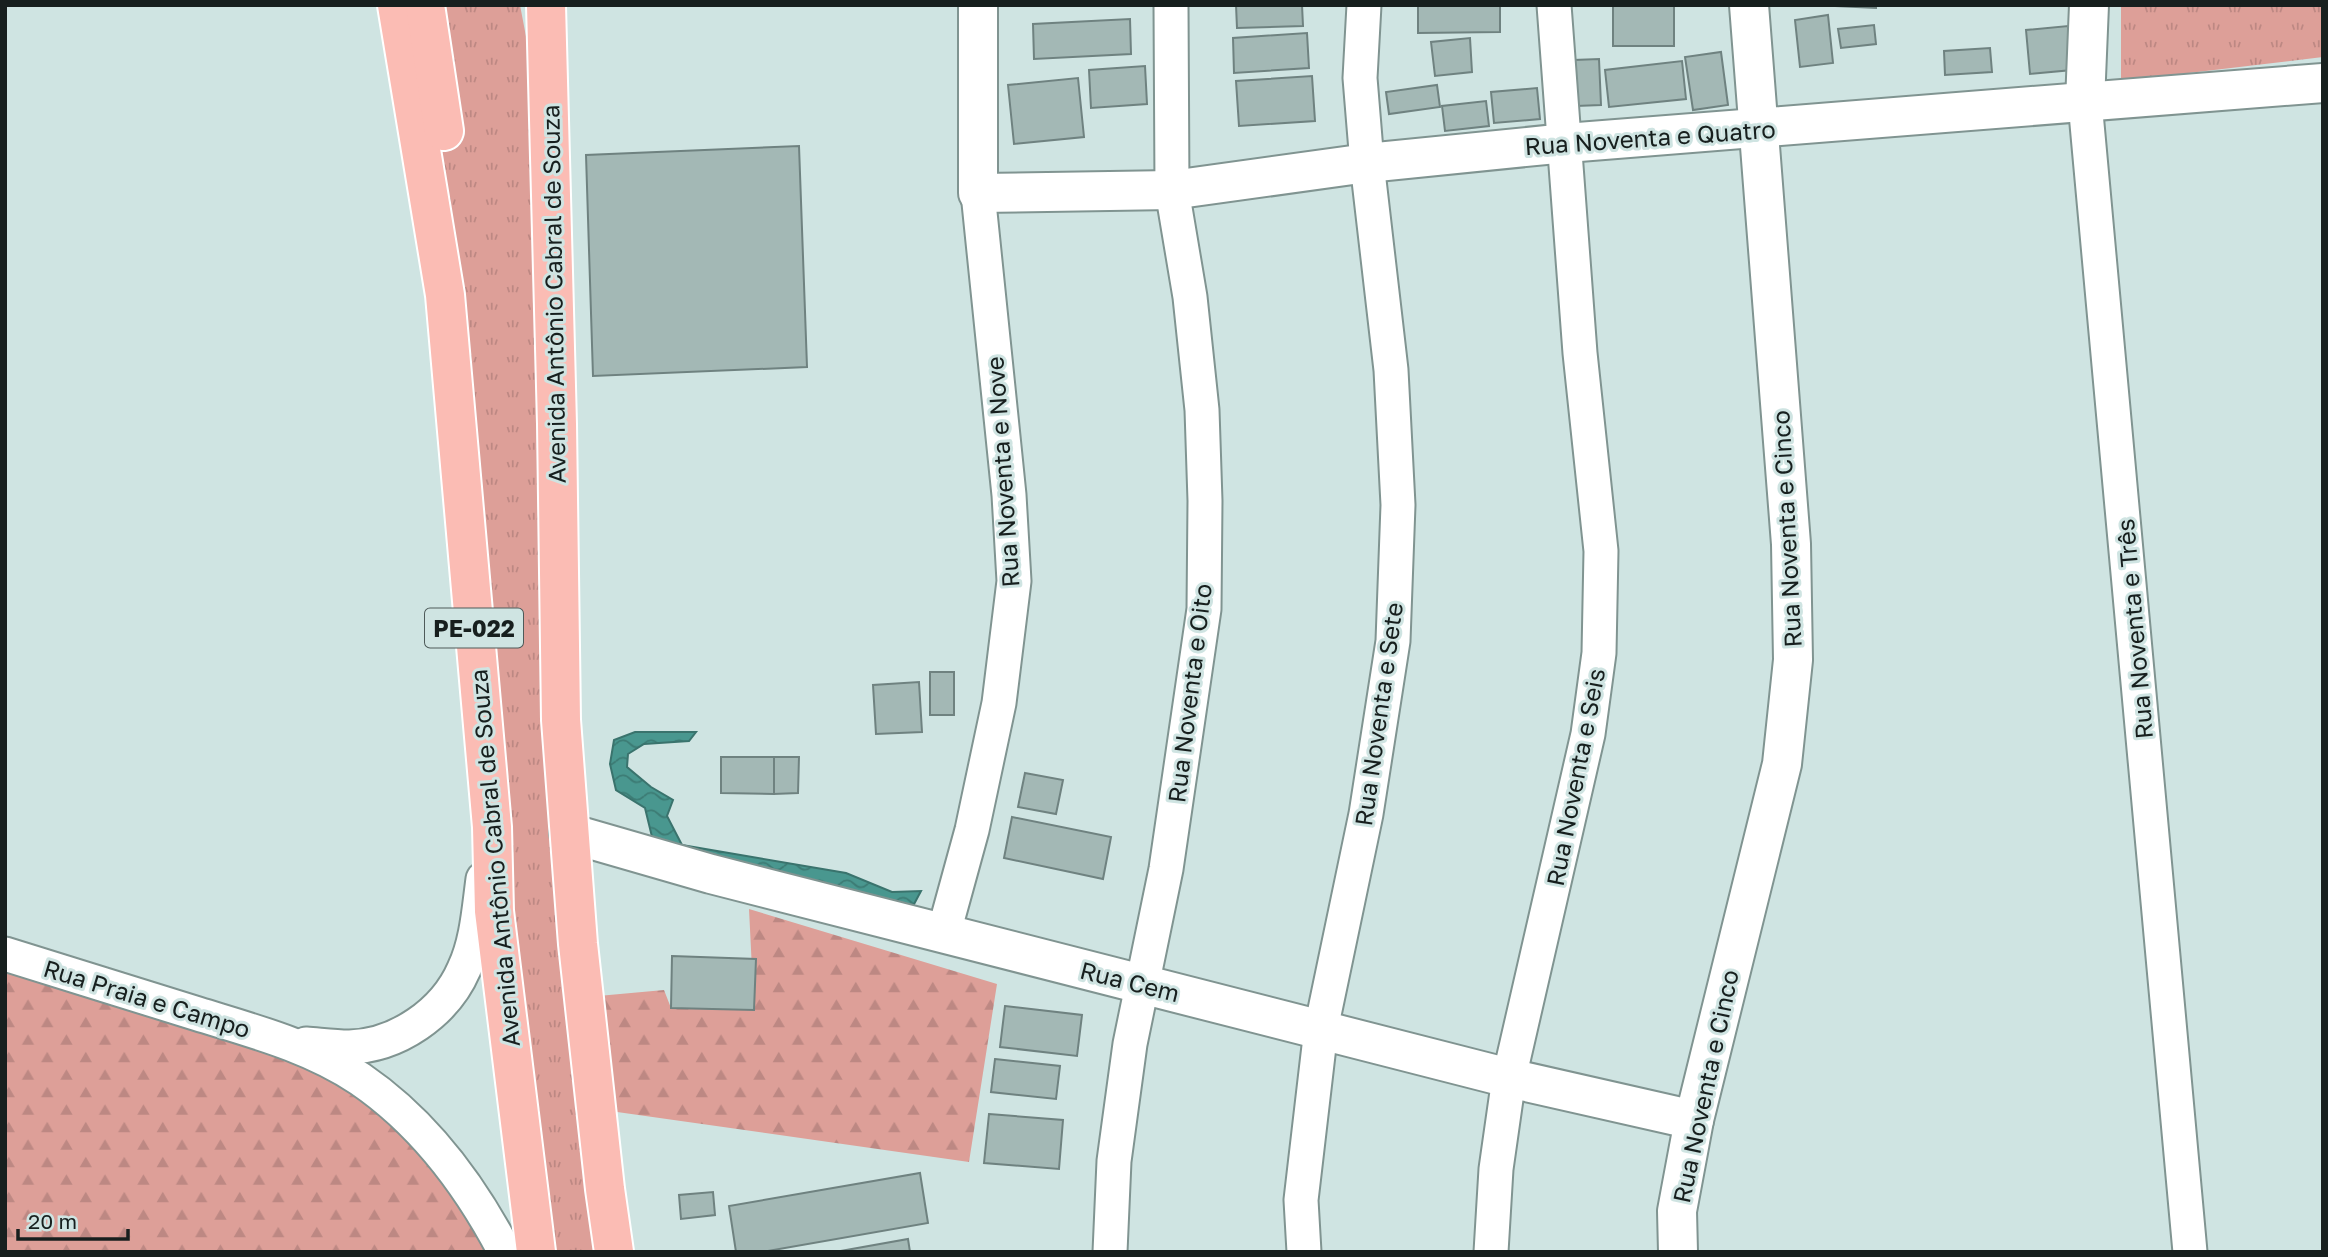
<svg xmlns="http://www.w3.org/2000/svg" width="2328" height="1257" font-family="'Golos Text',sans-serif">
<style>
.grass{fill:url(#grass-tufts)}
.forest{fill:url(#forest-firs)}
.water{fill:url(#water-waves);stroke:#3a736d;stroke-width:2}
.building{fill:#a3b8b5;stroke:#6f8280;stroke-width:2}
.lines{fill:none;stroke-linecap:round;stroke-linejoin:round}
.street-casing{stroke:#809491;stroke-width:37}
.secondary-casing{stroke:#809491;stroke-width:42}
.highway-casing{stroke:#fff;stroke-width:42}
.street{stroke:#fff;stroke-width:33}
.secondary{stroke:#fff;stroke-width:38}
.highway{stroke:#fbbcb4;stroke-width:38}
.labels{text-anchor:middle;dominant-baseline:central;stroke-width:6;stroke-linejoin:round;paint-order:stroke}
.shield{fill:#cfe4e2;stroke:#4e5a59;stroke-width:2}
.shield-label{font-size:23px;font-weight:bold;fill:#171f1e}
.street-label{font-size:24px;fill:#171f1e;stroke:#cfe4e2}
</style>
<defs>
<pattern id="grass-tufts" width="24" height="20" patternUnits="userSpaceOnUse" patternTransform="scale(1.75)"><rect width="24" height="20" fill="#dd9f98"/><path d="M3 7l-1-3M5 7V3M7 7l1-3M15 17l-1-3M17 17v-4M19 17l1-3" fill="none" stroke="#bd8883"/></pattern>
<pattern id="forest-firs" width="22" height="20" patternUnits="userSpaceOnUse" patternTransform="scale(1.75)"><rect width="22" height="20" fill="#dd9f98"/><path d="M5 1l3.5 6h-7zM16 11l3.5 6h-7z" fill="#bd8883"/></pattern>
<pattern id="water-waves" width="16" height="10" patternUnits="userSpaceOnUse" patternTransform="scale(1.75)"><rect width="16" height="10" fill="#49978f"/><path d="M0 5q4-4 8 0t8 0" fill="none" stroke="#3c7b74"/></pattern>
</defs>
<rect width="100%" height="100%" fill="#cfe4e2"/>
<g class="grass">
<polygon points="423,5 520,5 528,47 555,423 622,1252 539,1252"/>
<polygon points="2121,5 2323,5 2323,57 2121,81"/>
</g>
<g class="forest">
<polygon points="749,909 997,984 969,1162 603,1110 587,997 664,990 671,1008 754,1010"/>
<polygon points="5,958 279,1040 427,1145 493,1252 5,1252"/>
</g>
<polygon class="water" points="635,732 696,732 689,741 644,744 628,754 627,767 651,787 673,800 667,816 682,845 846,873 892,892 921,891 913,906 806,878 653,841 645,808 616,790 610,764 614,740"/>
<g class="building">
<polygon points="1236,5 1302,5 1303,26 1237,28"/>
<polygon points="1418,5 1500,5 1500,32 1418,33"/>
<rect x="1613" y="5" width="61" height="41"/>
<polygon points="1814,5 1876,5 1876,8"/>
<polygon points="1828,15 1833,63 1800,67 1795,20"/>
<polygon points="1130,19 1131,54 1034,59 1033,24"/>
<polygon points="1874,25 1876,44 1841,48 1838,29"/>
<polygon points="2068,26 2072,70 2030,74 2026,30"/>
<polygon points="1307,33 1309,68 1234,73 1233,38"/>
<polygon points="1470,38 1472,72 1435,76 1431,42"/>
<polygon points="1990,48 1992,72 1945,75 1944,51"/>
<polygon points="1721,52 1728,105 1693,110 1685,57"/>
<polygon points="1599,59 1601,105 1576,106 1574,60"/>
<polygon points="1682,61 1686,99 1609,107 1605,70"/>
<polygon points="1145,66 1147,104 1091,108 1089,70"/>
<polygon points="1312,76 1315,121 1239,126 1236,81"/>
<polygon points="1078,78 1084,137 1014,144 1008,85"/>
<polygon points="1437,85 1440,107 1389,114 1386,92"/>
<polygon points="1537,88 1540,119 1494,123 1491,92"/>
<polygon points="1486,101 1489,126 1445,131 1442,106"/>
<polygon points="799,146 807,367 593,376 586,155"/>
<rect x="930" y="672" width="24" height="43"/>
<polygon points="919,682 922,732 876,734 873,685"/>
<polygon points="721,757 774,757 774,794 721,793"/>
<polygon points="774,757 799,757 798,793 774,794"/>
<polygon points="1025,773 1063,780 1056,814 1018,807"/>
<polygon points="1012,817 1111,837 1103,879 1004,858"/>
<polygon points="672,956 756,959 754,1010 671,1008"/>
<polygon points="1005,1006 1082,1015 1077,1056 1000,1047"/>
<polygon points="995,1059 1060,1066 1056,1099 991,1092"/>
<polygon points="989,1114 1063,1120 1059,1169 984,1163"/>
<polygon points="920,1173 928,1223 762,1252 736,1252 729,1206"/>
<polygon points="713,1192 715,1215 681,1219 679,1195"/>
<polygon points="908,1239 910,1252 835,1252"/>
</g>
<g class="lines">
<defs>
<g id="street">
<polyline points="2085,102 2190,1252"/>
<polyline points="944,932 972,830 999,703 1014,581 1009,495 978,193"/>
<path d="M5,954C69,974 134,994 198,1014C253,1031 311,1046 360,1079C423,1122 470,1185 505,1252"/>
<path d="M306,1044C320,1045 335,1047 349,1047C397,1046 445,1013 464,969C477,942 479,908 483,879"/>
<polyline points="1110,1252 1114,1161 1130,1044 1166,869 1204,609 1205,501 1202,410 1190,297 1172,190 1171,5"/>
<polyline points="1304,1252 1301,1200 1321,1029 1366,814 1393,641 1398,505 1391,370 1367,163 1360,78 1364,5"/>
<polyline points="1491,1252 1496,1169 1509,1078 1588,734 1599,653 1601,551 1580,353 1554,5"/>
</g>
<g id="secondary">
<polyline points="978,5 978,193 1172,190 1367,163 1566,143 2323,83"/>
<polyline points="2085,102 2089,5"/>
<polyline points="569,833 711,874 1509,1078 1694,1120"/>
<polyline points="1678,1252 1677,1211 1694,1120 1782,764 1793,660 1791,544 1749,5"/>
</g>
<g id="highway">
<polyline points="397,5 445,295 492,827 494,911 536,1252"/>
<polyline points="425,5 444,131"/>
<polyline points="546,5 557,424 561,720 578,944 605,1189 614,1252"/>
</g>
</defs>
<use href="#street" class="street-casing"/>
<use href="#secondary" class="secondary-casing"/>
<use href="#highway" class="highway-casing"/>
<use href="#street" class="street"/>
<use href="#secondary" class="secondary"/>
<use href="#highway" class="highway"/>
</g>
<g class="labels">
<rect class="shield" x="425" y="608.5" width="98" height="39" rx="5"/>
<g class="shield-label">
<text x="474" y="628">PE-022</text>
</g>
<g class="street-label">
<text transform="translate(1650 137) rotate(-4)">Rua Noventa e Quatro</text>
<text transform="translate(553 294) rotate(-91)">Avenida Antônio Cabral de Souza</text>
<text transform="translate(1002 472) rotate(-94)">Rua Noventa e Nove</text>
<text transform="translate(1786 529) rotate(-93)">Rua Noventa e Cinco</text>
<text transform="translate(2134 629) rotate(-95)">Rua Noventa e Três</text>
<text transform="translate(1189 693) rotate(-83)">Rua Noventa e Oito</text>
<text transform="translate(1378 714) rotate(-82)">Rua Noventa e Sete</text>
<text transform="translate(1575 777) rotate(-79)">Rua Noventa e Seis</text>
<text transform="translate(494 858) rotate(-95)">Avenida Antônio Cabral de Souza</text>
<text transform="translate(1130 981) rotate(14)">Rua Cem</text>
<text transform="translate(147 998) rotate(17)">Rua Praia e Campo</text>
<text transform="translate(1705 1086) rotate(-78)">Rua Noventa e Cinco</text>
</g>
</g>
<rect width="2328" height="1257" fill="none" stroke="#171f1e" stroke-width="14"/>
<path d="M18 1229v10h110v-10" fill="none" stroke="#171f1e" stroke-width="3.5"/>
<text x="28" y="1229" font-size="21" fill="#171f1e" stroke="#cfe4e2" stroke-width="5" paint-order="stroke">20 m</text>
</svg>
